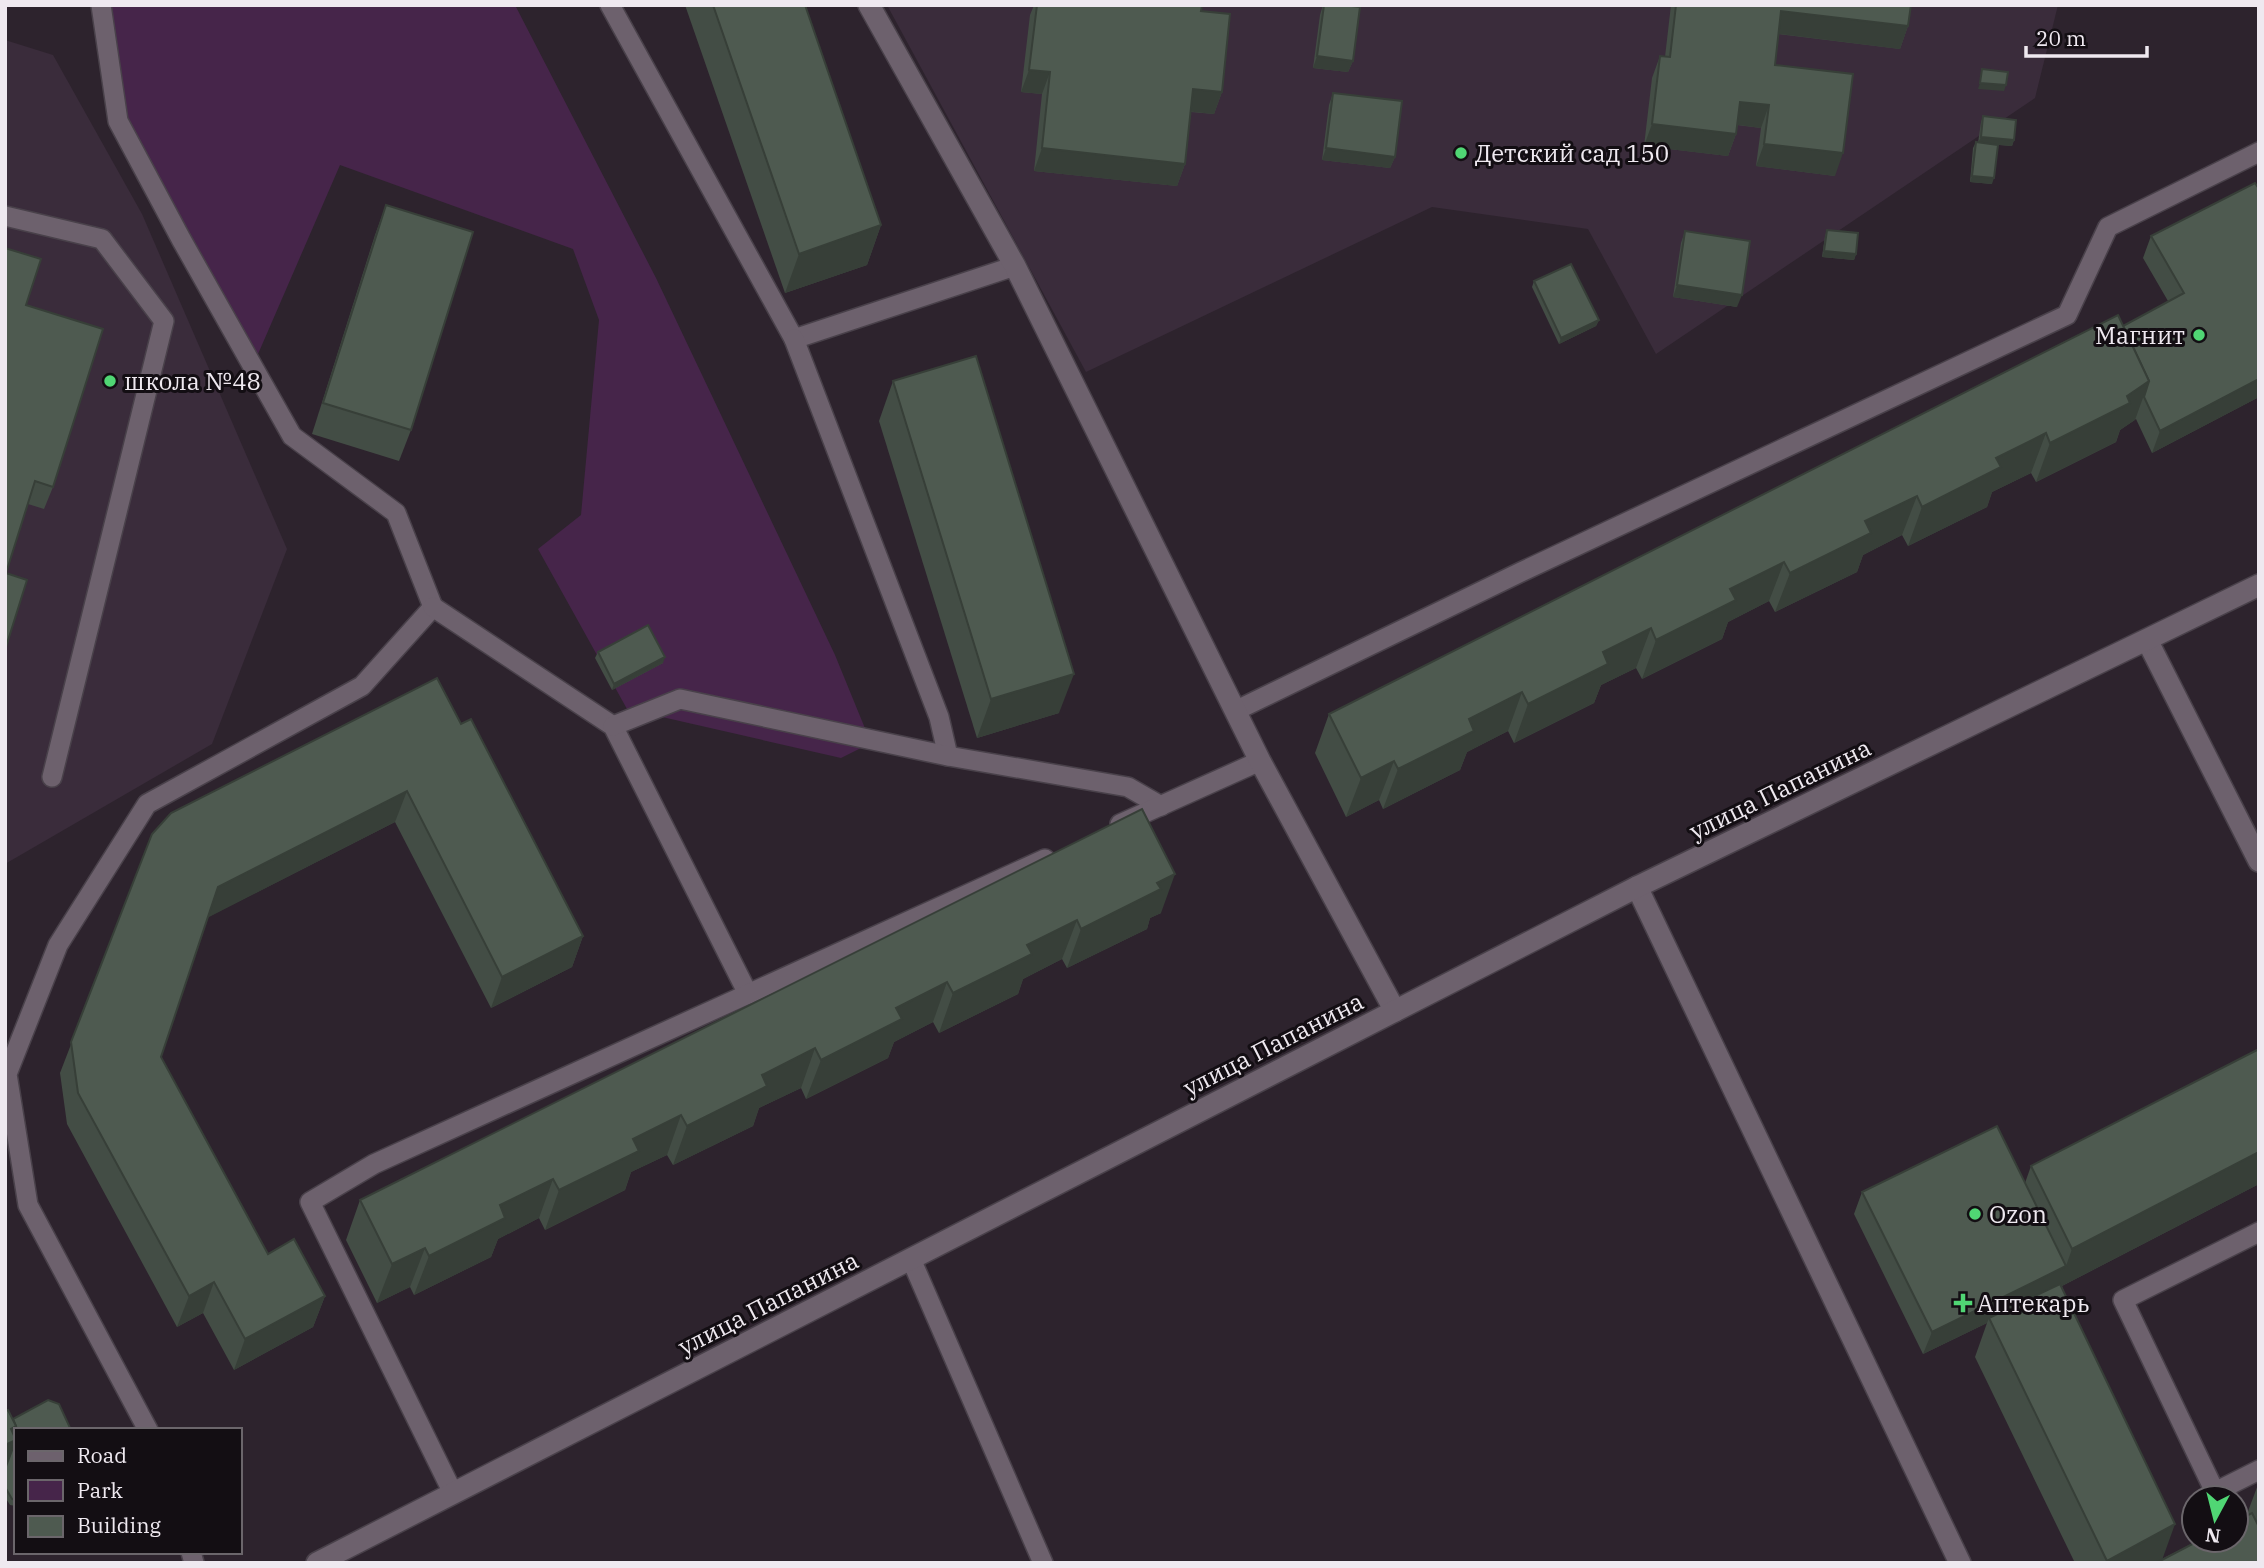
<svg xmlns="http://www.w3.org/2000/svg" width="2264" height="1568" font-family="'IBM Plex Serif',serif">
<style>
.built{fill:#3a2c3b}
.green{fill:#46254a}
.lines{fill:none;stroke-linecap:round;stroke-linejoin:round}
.lane-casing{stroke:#49414a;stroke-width:22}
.street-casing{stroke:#49414a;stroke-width:24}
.secondary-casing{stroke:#49414a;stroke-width:24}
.lane{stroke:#6d616d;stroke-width:19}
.street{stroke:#6d616d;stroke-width:21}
.secondary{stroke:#6d616d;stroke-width:21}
.wall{fill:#434d45}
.shaded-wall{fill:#373f38}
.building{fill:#4e5a50;stroke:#373f38;stroke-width:2}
.poi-dot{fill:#50d674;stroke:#130e13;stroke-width:2.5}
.labels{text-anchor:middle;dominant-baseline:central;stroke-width:6;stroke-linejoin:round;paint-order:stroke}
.poi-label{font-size:24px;fill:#efe9f0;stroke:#130e13;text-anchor:start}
.street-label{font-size:24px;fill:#efe9f0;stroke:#130e13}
</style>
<rect width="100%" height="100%" fill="#2d232d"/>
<g class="built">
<polygon points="887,5 2058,5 2035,98 1656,354 1588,229 1432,207 1086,372"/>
<polygon points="5,40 53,55 142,214 287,549 212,744 5,864"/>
</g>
<polygon class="green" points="104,5 515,5 656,278 835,655 871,743 841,758 627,709 538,549 581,515 599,320 573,249 340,165 255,361 118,121"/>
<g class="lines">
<defs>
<g id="lane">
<polyline points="101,5 118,121 181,239 292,436 396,513 433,607 362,686 147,804 58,945 7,1074 28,1205 148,1430"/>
<polyline points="610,5 794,339 1015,266"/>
<polyline points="5,216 102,239 164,321 52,777"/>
<polyline points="794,339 939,717 948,756"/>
<polyline points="433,607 613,726 748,994"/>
<polyline points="1235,711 1521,572 2067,315 2108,227 2259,152"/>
<polyline points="613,726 680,699 948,756 1128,787 1161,806"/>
<polyline points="1120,824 1260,761"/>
<polyline points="2259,1232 2123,1300 2215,1492 2259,1470"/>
<polyline points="911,1259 1043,1563"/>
<polyline points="453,1493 310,1202 374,1164 1045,859"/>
<polyline points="191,1552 194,1563"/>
</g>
<g id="street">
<polyline points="869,5 1015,266 1260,761 1395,1011"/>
<polyline points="2147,640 2259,861"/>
<polyline points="1637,887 1960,1563"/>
</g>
<polyline id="secondary" points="317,1563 1637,887 2259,585"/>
</defs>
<use href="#lane" class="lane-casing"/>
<use href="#street" class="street-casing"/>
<use href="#secondary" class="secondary-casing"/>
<use href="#lane" class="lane"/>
<use href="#street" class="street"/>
<use href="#secondary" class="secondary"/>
</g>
<g class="wall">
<polygon points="685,5 805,5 881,225 867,265 785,293"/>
<polygon points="1034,5 1201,11 1222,92 1214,114 1191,112 1185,164 1177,186 1034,171 1042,94 1021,92 1030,15"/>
<polygon points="1323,5 1344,5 1353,61 1348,72 1313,68 1320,15"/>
<polygon points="1671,5 1911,5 1908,26 1900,49 1778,34 1775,65 1835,176 1756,166 1761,128 1737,125 1736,134 1728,156 1644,146 1652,78 1660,56 1665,57"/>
<polygon points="1333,93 1395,157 1390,168 1322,160 1329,105"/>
<polygon points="1983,116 2014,140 2012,146 1986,144 1992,184 1970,182 1973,148 1976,142 1978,143 1981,122"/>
<polygon points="2259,189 2259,397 2152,453 2136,419 2120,430 2116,442 2036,482 2031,473 1992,492 1987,507 1908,546 1902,535 1863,555 1857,572 1775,612 1769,601 1728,622 1722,639 1642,679 1636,668 1601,685 1594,703 1514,743 1508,731 1467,752 1460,770 1383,809 1379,800 1346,817 1315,753 1329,714 2123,326 2168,301 2143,258 2151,236"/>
<polygon points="386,205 411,430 399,461 312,434 375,235"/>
<polygon points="1827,230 1856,254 1854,260 1822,257 1825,236"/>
<polygon points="1685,231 1737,307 1673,297 1681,243"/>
<polygon points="5,248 26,305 53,487 44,509 28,504 6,573"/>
<polygon points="1534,281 1599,320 1596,326 1559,344 1532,287"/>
<polygon points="893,381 1059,713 977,738 879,421"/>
<polygon points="598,652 663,663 612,690 595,658"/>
<polygon points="461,724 583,936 572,967 491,1008 395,822 208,917 161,1057 268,1254 325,1296 313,1327 234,1370 203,1313 177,1327 67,1124 60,1073 152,834"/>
<polygon points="1142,809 1161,913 1150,918 1147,929 1067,968 1062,959 1023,979 1018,994 939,1033 933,1022 894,1042 888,1058 806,1099 801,1088 759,1108 753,1126 673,1165 667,1155 631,1172 625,1190 545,1230 539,1218 498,1239 491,1257 414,1295 410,1287 377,1303 346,1240 360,1200"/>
<polygon points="2259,1049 2259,1184 2062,1286 2162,1559 2248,1515 2247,1514 2259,1482 2259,1563 2075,1563 1975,1357 1987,1323 1923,1354 1854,1214 1862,1192 2025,1183 2031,1166"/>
<polygon points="5,1411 16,1430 16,1506 10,1505 5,1497"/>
</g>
<g class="shaded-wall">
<polygon points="1781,11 1908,26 1900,49 1773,33"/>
<polygon points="1317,56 1353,61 1348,72 1313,68"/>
<polygon points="1029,70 1050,72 1042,94 1021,92"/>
<polygon points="1980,83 2006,85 2004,91 1978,89"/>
<polygon points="1193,89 1222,92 1214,114 1185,111"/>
<polygon points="1740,102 1769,105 1761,128 1732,124"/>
<polygon points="1652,124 1736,134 1728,156 1644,146"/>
<polygon points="1981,137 2014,140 2012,146 1978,143"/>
<polygon points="1764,144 1843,153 1835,176 1756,166"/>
<polygon points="1042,148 1185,164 1177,186 1034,171"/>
<polygon points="1326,148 1395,157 1390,168 1322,160"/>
<polygon points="1972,176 1994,178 1992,184 1970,182"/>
<polygon points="881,225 867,265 785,293 799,254"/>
<polygon points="1824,251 1856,254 1854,260 1822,257"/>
<polygon points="1677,285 1742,295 1737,307 1673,297"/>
<polygon points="1599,320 1596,326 1559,344 1561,338"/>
<polygon points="2259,379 2259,397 2152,453 2160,431"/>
<polygon points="2149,381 2135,420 2120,430 2116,442 2036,482 2050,443"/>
<polygon points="2046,433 2031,473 1992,492 1987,507 1908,546 1922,507 1996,458"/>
<polygon points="1917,496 1902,535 1863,555 1857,572 1775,612 1790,573 1865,521"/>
<polygon points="1784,562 1769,601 1728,622 1722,639 1642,679 1656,640 1730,589"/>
<polygon points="1651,628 1636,668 1601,685 1594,703 1514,743 1528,704 1603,652"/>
<polygon points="665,657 663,663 612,690 614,684"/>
<polygon points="1074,674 1059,713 977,738 991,699"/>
<polygon points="1522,692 1508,731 1467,752 1460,770 1383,809 1398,769 1469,719"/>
<polygon points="1394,761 1379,800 1346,817 1361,778"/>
<polygon points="407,791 395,822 207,918 218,887"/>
<polygon points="1175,874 1161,913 1150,918 1147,929 1067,968 1081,929 1157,883"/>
<polygon points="1077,920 1062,959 1023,979 1018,994 939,1033 953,993 1027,945"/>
<polygon points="583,936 572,967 491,1008 502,977"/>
<polygon points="947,982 933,1022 894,1042 888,1058 806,1099 821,1060 896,1008"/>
<polygon points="815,1048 801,1088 759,1108 753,1126 673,1165 687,1126 762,1075"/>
<polygon points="681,1115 667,1155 631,1172 625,1190 545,1230 559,1190 633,1139"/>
<polygon points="2259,1152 2259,1184 2058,1288 1989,1318 1987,1323 1923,1354 1932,1332 2066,1266 2072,1249"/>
<polygon points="553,1179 539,1218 498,1239 491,1257 414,1295 429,1256 500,1205"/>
<polygon points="425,1248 410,1287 377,1303 392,1264"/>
<polygon points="214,1282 203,1313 177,1327 189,1296"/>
<polygon points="325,1296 313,1327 234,1370 245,1339"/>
<polygon points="16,1426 16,1440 5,1469 5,1444 11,1429"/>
<polygon points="2175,1524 2161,1563 2106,1563 2107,1561"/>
</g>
<g class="building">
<polygon points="713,5 805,5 881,225 799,254"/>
<polygon points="1037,5 1202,5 1201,11 1230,14 1222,92 1193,89 1185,164 1042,148 1050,72 1029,70"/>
<polygon points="1324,5 1344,5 1360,7 1353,61 1317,56"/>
<polygon points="1676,5 1911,5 1908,26 1781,11 1775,65 1853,74 1843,153 1764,144 1769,105 1740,102 1736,134 1652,124 1660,56 1670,57"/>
<polygon points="1982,69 2008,72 2006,85 1980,83"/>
<polygon points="1333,93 1402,101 1395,157 1326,148"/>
<polygon points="1983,116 2016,120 2014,140 1981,137"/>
<polygon points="1976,142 1998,145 1994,178 1972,176"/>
<polygon points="2255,183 2259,189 2259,379 2160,431 2144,397 2149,381 2123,326 2184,293 2151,236"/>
<polygon points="386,205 473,232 411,430 323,403"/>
<polygon points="1827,230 1858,233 1856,254 1824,251"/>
<polygon points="1685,231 1750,241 1742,295 1677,285"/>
<polygon points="5,248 41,259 26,305 103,329 53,487 35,481 6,573 27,580 5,650"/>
<polygon points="1571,264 1599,320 1561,338 1534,281"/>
<polygon points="2118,315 2149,381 2127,396 2130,403 2050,443 2046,433 1996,458 2001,467 1922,507 1917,496 1865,521 1871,533 1790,573 1784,562 1730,589 1736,600 1656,640 1651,628 1603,652 1608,664 1528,704 1522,692 1469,719 1474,731 1398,769 1394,761 1361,778 1329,714"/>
<polygon points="976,356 1074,674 991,699 893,381"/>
<polygon points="648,625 665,657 614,684 598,652"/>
<polygon points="437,678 461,724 471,719 583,936 502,977 407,791 218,887 161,1057 268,1254 294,1239 325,1296 245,1339 214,1282 189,1296 78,1093 71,1042 152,834 171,813"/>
<polygon points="1142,809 1175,874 1157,883 1161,889 1081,929 1077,920 1027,945 1032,954 953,993 947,982 896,1008 902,1019 821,1060 815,1048 762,1075 767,1086 687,1126 681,1115 633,1139 639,1151 559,1190 553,1179 500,1205 505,1218 429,1256 425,1248 392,1264 360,1200"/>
<polygon points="2259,1049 2259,1152 2072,1249 2031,1166"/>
<polygon points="1997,1126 2066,1266 1932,1332 1862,1192"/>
<polygon points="2060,1284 2175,1524 2107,1561 1989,1318"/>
<polygon points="48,1400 59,1404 71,1430 16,1430 16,1439 13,1434 16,1426 13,1419"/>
<polygon points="8,1410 16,1426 11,1429 16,1440 5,1445 5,1411"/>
<polygon points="16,1440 16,1500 12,1499 5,1487 5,1469"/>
<polygon points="2252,1513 2259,1527 2259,1563 2156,1563 2200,1540 2236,1540 2236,1521"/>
</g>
<g class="poi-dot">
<circle cx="1461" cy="153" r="7"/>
<circle cx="2199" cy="335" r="7"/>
<circle cx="110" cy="381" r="7"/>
<circle cx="1975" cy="1214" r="7"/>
<path d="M1959.5 1292.5h7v7h7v7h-7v7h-7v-7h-7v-7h7z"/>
</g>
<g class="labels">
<g class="poi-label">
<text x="1475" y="153">Детский сад 150</text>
<text x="2185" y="335" text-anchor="end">Магнит</text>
<text x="124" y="381">школа №48</text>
<text x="1989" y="1214">Ozon</text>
<text x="1977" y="1303">Аптекарь</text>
</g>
<g class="street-label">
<text transform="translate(1780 789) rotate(-26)">улица Папанина</text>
<text transform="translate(1273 1044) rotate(-27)">улица Папанина</text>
<text transform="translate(768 1303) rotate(-27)">улица Папанина</text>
</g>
</g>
<rect width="2264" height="1568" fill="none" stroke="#efe9f0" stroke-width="14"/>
<rect x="14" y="1428" width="228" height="126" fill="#130e13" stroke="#6b666b" stroke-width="2"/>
<rect x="28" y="1451" width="35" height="10" fill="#6d616d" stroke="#6b666b" stroke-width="2"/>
<text x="77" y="1463" font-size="21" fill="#efe9f0">Road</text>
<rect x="28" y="1480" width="35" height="21" fill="#46254a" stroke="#6b666b" stroke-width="2"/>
<text x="77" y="1498" font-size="21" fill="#efe9f0">Park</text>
<rect x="28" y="1516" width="35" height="21" fill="#4e5a50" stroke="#6b666b" stroke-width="2"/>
<text x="77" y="1533" font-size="21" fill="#efe9f0">Building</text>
<g transform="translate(2215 1519) rotate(187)"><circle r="33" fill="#130e13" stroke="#6b666b" stroke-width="2"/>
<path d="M0-5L12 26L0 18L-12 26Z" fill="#50d674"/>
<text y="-10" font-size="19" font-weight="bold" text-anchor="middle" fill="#efe9f0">N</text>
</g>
<path d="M2026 46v10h121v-10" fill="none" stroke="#efe9f0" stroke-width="3.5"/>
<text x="2036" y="46" font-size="21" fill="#efe9f0" stroke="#130e13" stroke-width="5" paint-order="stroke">20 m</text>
</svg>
